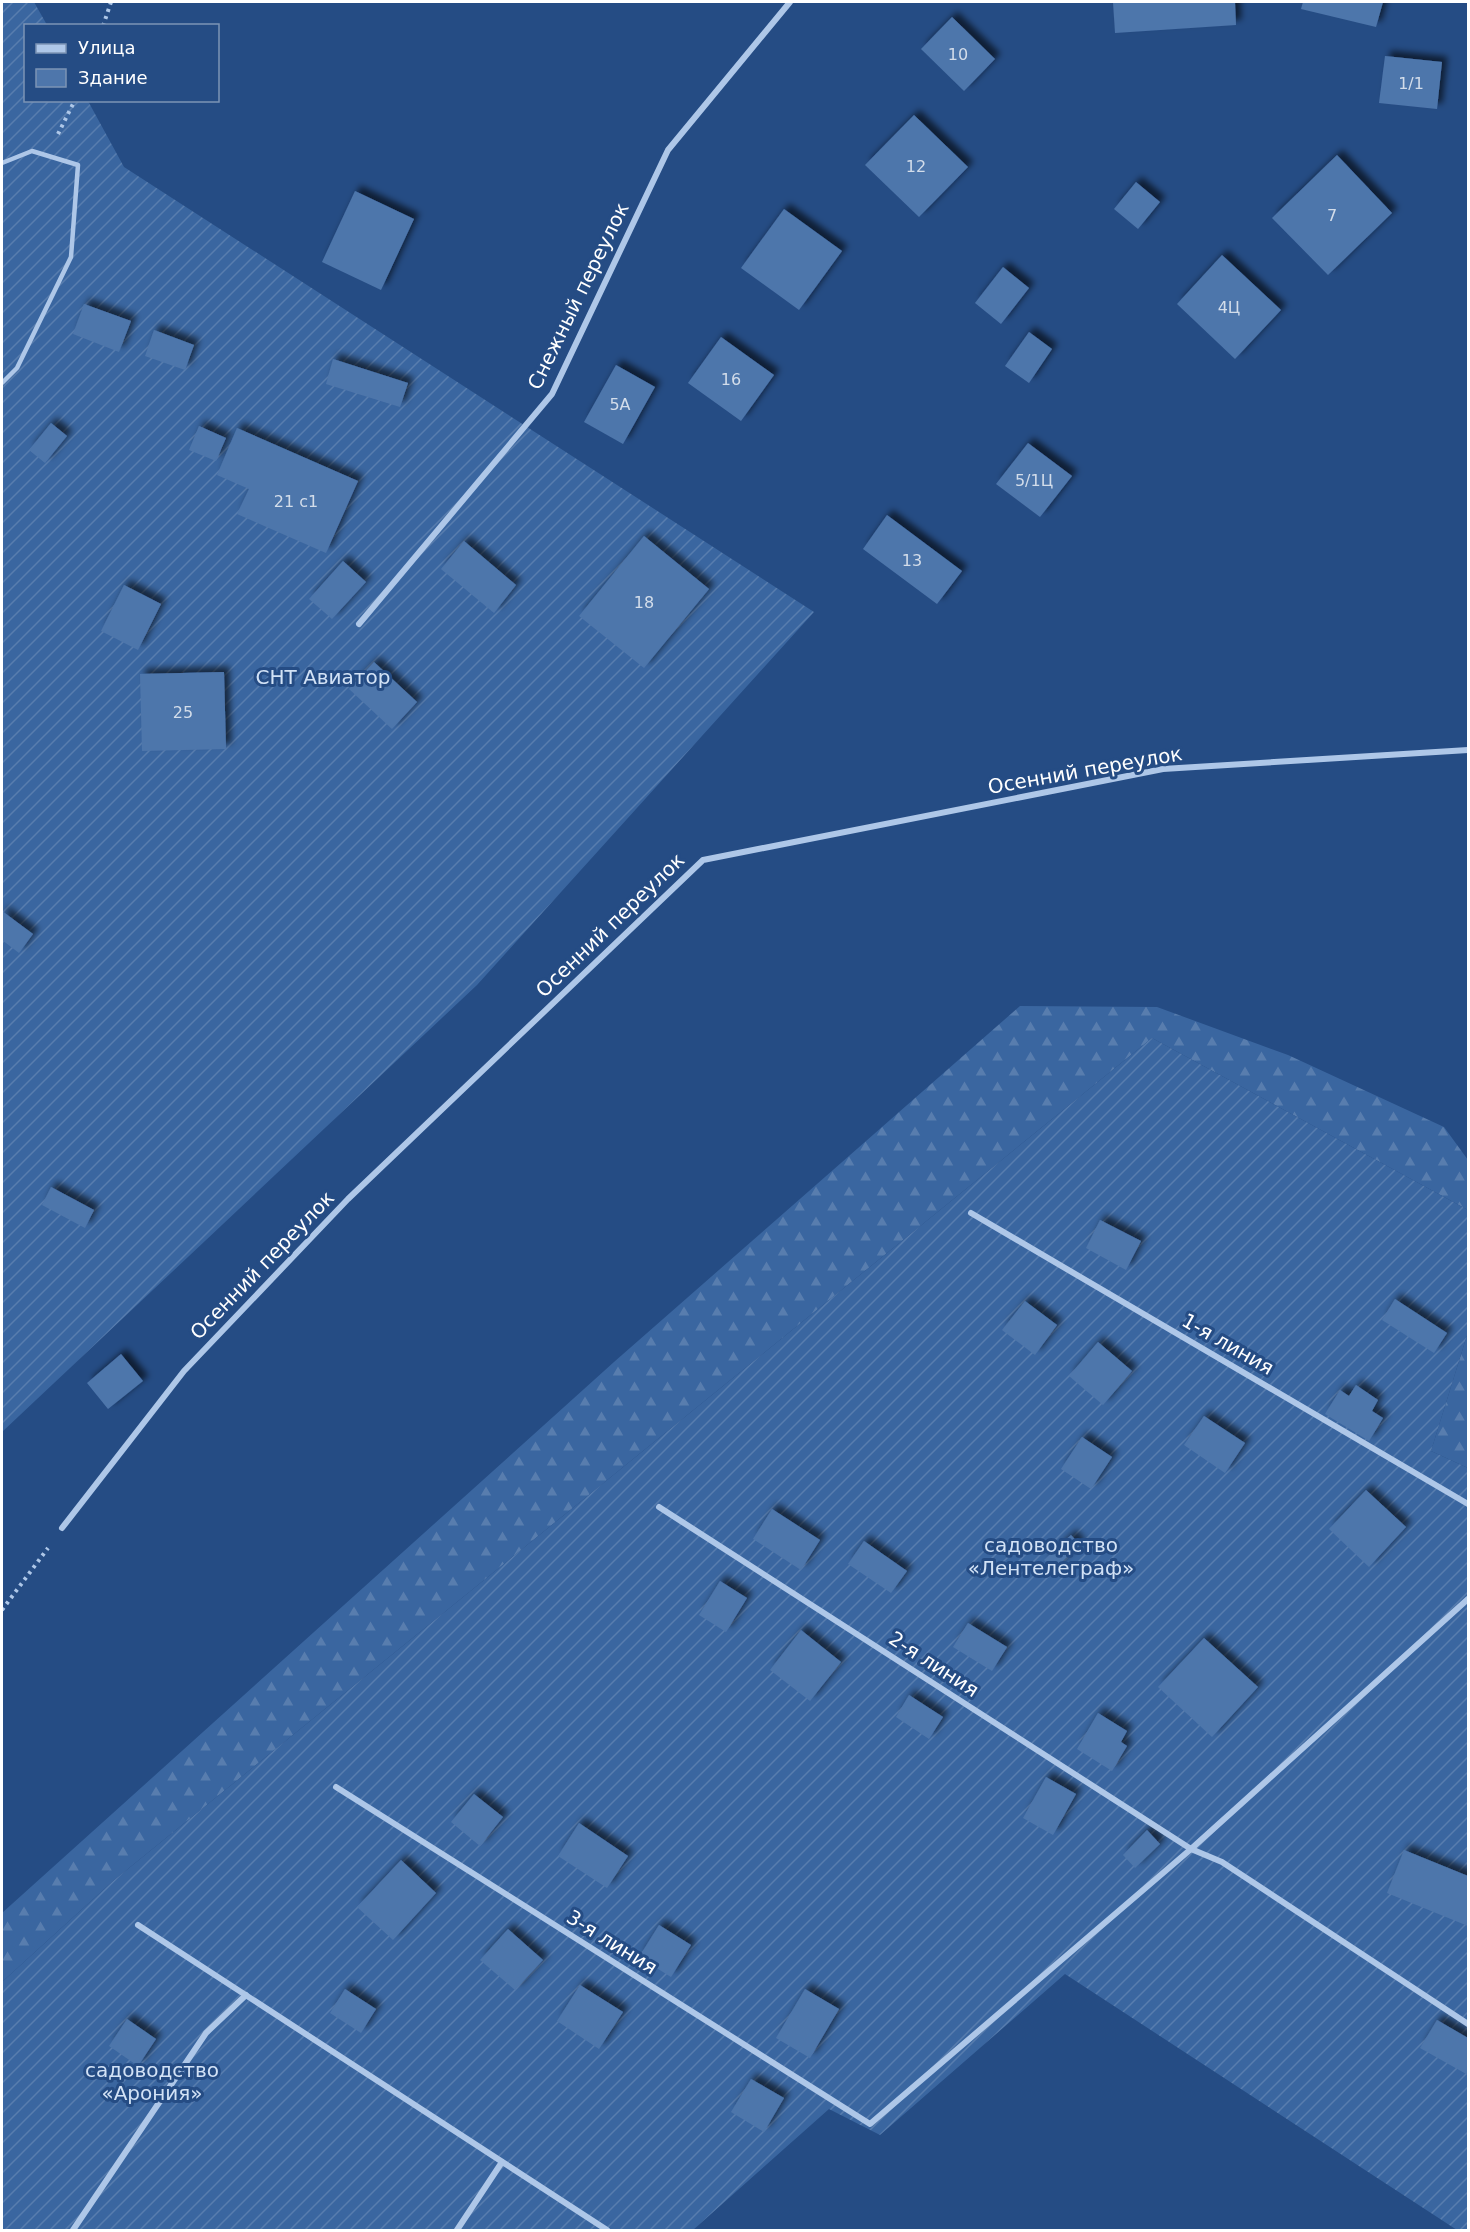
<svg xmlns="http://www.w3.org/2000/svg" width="1470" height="2232" font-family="'DejaVu Sans',sans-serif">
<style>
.forest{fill:url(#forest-firs)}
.garden{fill:url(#garden-furrows)}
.building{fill:#4e76ab;filter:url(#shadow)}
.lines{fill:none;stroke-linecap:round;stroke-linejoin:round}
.path{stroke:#aec7e8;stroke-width:4;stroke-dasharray:3 4.5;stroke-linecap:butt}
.lane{stroke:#aec7e8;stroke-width:4.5}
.street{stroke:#aec7e8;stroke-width:6}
.labels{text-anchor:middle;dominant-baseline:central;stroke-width:6;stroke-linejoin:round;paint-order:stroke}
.number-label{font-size:16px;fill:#d3ddea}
.street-label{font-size:20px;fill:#fff;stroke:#254c84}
.park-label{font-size:20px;fill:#d2e2f6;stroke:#254c84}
</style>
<defs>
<pattern id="forest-firs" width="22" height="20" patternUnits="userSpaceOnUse" patternTransform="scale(1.5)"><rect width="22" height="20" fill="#3a66a0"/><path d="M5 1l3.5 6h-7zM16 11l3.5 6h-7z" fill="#587dae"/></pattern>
<pattern id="garden-furrows" width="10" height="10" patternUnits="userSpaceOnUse" patternTransform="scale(1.5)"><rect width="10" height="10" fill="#3a66a0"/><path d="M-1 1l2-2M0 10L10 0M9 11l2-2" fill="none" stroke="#587dae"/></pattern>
<filter id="shadow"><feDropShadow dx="5.5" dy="-5.5" stdDeviation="3" flood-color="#0009"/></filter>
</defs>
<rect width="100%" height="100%" fill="#254c84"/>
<g class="forest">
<polygon points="1020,1006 1157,1007 1288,1055 1444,1127 1468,1160 1468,1210 1152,1038 113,1881 2,1982 2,1913 614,1362"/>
<polygon points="1468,1332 1468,1468 1431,1451"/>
</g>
<g class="garden">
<polygon points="2,2 34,2 47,25 26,26 26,100 88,101 124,167 814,612 477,985 2,1432"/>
<polygon points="1152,1038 1468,1210 1468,1332 1431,1451 1468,1468 1468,2230 1457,2230 1065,1974 880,2135 829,2109 693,2230 2,2230 2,1982 113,1881"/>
</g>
<g class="building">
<polygon points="1113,2 1235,2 1236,25 1115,33"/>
<polygon points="1303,2 1383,2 1376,27 1301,9"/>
<polygon points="952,17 995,59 964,91 921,49"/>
<polygon points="1385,56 1442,62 1437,109 1379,103"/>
<polygon points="914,115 968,167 919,217 865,165"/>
<polygon points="1337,155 1392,213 1328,275 1272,218"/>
<polygon points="1136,182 1160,202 1138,229 1114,209"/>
<polygon points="355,191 414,219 381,290 322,262"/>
<polygon points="784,209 842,251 799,310 741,268"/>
<polygon points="1222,255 1281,310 1235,359 1177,304"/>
<polygon points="1003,267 1029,288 1001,324 975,303"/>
<polygon points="84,304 131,321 119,352 73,334"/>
<polygon points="154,330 194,345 185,370 145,356"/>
<polygon points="1029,332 1052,349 1029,383 1005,366"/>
<polygon points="721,337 774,375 741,421 688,383"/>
<polygon points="333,359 408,383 400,407 326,384"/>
<polygon points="616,365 655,387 623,444 584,422"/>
<polygon points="51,423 67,436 45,463 29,450"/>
<polygon points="199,426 226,438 216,461 189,450"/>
<polygon points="237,428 358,481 326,553 237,514 249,489 217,475"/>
<polygon points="1028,443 1072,476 1040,517 996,484"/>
<polygon points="887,515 962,571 937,604 863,549"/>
<polygon points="644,536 709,589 644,668 579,616"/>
<polygon points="464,541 516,585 494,613 441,569"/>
<polygon points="343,561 366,582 332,619 309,599"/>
<polygon points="124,585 161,604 138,650 101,631"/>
<polygon points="374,662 417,702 392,729 349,689"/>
<polygon points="224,672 226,749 142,751 140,674"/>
<polygon points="2,911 33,934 19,953 2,940"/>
<polygon points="51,1187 94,1210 85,1228 42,1205"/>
<polygon points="1100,1220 1141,1241 1126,1270 1086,1248"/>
<polygon points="1395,1299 1447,1333 1434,1353 1382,1320"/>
<polygon points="1025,1301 1057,1325 1035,1355 1002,1330"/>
<polygon points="1098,1342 1132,1371 1103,1405 1069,1376"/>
<polygon points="121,1354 143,1381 108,1409 87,1383"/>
<polygon points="1356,1385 1378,1400 1372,1411 1383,1418 1369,1441 1325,1414 1340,1390 1349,1396"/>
<polygon points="1204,1416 1245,1443 1225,1473 1184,1445"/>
<polygon points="1082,1437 1112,1457 1091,1489 1061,1469"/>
<polygon points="1366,1490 1406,1527 1369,1567 1329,1529"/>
<polygon points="772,1509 820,1540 801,1570 753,1539"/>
<polygon points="1071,1535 1080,1545 1053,1570 1044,1560"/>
<polygon points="864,1541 907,1571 891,1593 848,1564"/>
<polygon points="720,1581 747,1598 726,1632 699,1615"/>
<polygon points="968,1623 1007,1647 992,1671 953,1647"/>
<polygon points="801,1630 841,1662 810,1701 770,1670"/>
<polygon points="1204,1638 1258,1687 1212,1737 1158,1687"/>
<polygon points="909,1695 943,1717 929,1739 896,1717"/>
<polygon points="1098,1713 1127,1731 1121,1742 1127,1746 1112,1771 1077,1749"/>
<polygon points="1046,1777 1076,1794 1053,1835 1023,1818"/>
<polygon points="474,1794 503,1817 480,1846 451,1822"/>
<polygon points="579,1823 628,1856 607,1888 558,1856"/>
<polygon points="1147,1830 1160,1844 1135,1868 1123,1855"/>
<polygon points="1404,1850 1468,1876 1468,1926 1387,1893"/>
<polygon points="401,1860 436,1893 393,1940 357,1907"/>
<polygon points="659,1925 691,1945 671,1977 639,1957"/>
<polygon points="508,1929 543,1960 515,1990 480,1960"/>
<polygon points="580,1985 623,2012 599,2049 557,2021"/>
<polygon points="345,1989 376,2009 361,2033 330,2013"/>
<polygon points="805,1989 839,2009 810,2058 776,2038"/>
<polygon points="127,2019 156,2039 138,2066 109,2046"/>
<polygon points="1437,2020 1468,2038 1468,2075 1420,2048"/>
<polygon points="751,2079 784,2098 764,2132 731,2112"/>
</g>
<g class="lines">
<g class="path">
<polyline points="103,26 111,2"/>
<polyline points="58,134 75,100"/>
<polyline points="2,1610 48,1548"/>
</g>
<polyline class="lane" points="2,163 32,151 78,165 71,257 17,368 2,383"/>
<g class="street">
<polyline points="359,624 552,394 668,150 790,2"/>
<polyline points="971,1213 1468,1504"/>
<polyline points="659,1507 1191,1849 1222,1862 1468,2024"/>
<polyline points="62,1528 184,1371 348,1199 703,860 1163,769 1468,750"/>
<polyline points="336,1787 870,2124 1191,1849 1468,1599"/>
<polyline points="138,1925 607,2230"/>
<polyline points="73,2230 206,2033 246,1995"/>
<polyline points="457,2230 502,2162"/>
</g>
</g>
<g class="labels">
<g class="number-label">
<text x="958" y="54">10</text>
<text x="1411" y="83">1/1</text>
<text x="916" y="166">12</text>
<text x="1332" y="215">7</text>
<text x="1229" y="307">4Ц</text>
<text x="731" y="379">16</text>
<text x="620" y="404">5А</text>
<text x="1034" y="480">5/1Ц</text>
<text x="296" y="501">21 с1</text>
<text x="912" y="560">13</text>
<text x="644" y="602">18</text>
<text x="183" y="712">25</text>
</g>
<g class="street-label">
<text transform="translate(578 296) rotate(-64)">Снежный переулок</text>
<text transform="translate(1085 770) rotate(-10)">Осенний переулок</text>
<text transform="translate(610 925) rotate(-44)">Осенний переулок</text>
<text transform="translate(262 1265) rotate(-46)">Осенний переулок</text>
<text transform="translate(1228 1344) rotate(30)">1-я линия</text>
<text transform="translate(934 1664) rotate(33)">2-я линия</text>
<text transform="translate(612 1942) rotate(32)">3-я линия</text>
</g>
<g class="park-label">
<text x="323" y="677">СНТ Авиатор</text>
<text x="1051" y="1545">садоводство<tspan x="1051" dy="23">«Лентелеграф»</tspan></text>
<text x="152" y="2070">садоводство<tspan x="152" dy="23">«Арония»</tspan></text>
</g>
</g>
<rect width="1470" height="2232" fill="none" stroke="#ffffff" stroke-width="6"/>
<rect x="24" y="24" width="195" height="78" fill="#254c84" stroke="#7c94b5" stroke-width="1.5"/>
<rect x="36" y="44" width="30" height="9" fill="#aec7e8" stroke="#7c94b5" stroke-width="1.5"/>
<text x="78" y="54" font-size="18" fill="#ffffff">Улица</text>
<rect x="36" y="69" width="30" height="18" fill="#4e76ab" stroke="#7c94b5" stroke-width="1.5"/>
<text x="78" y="84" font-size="18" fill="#ffffff">Здание</text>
</svg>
